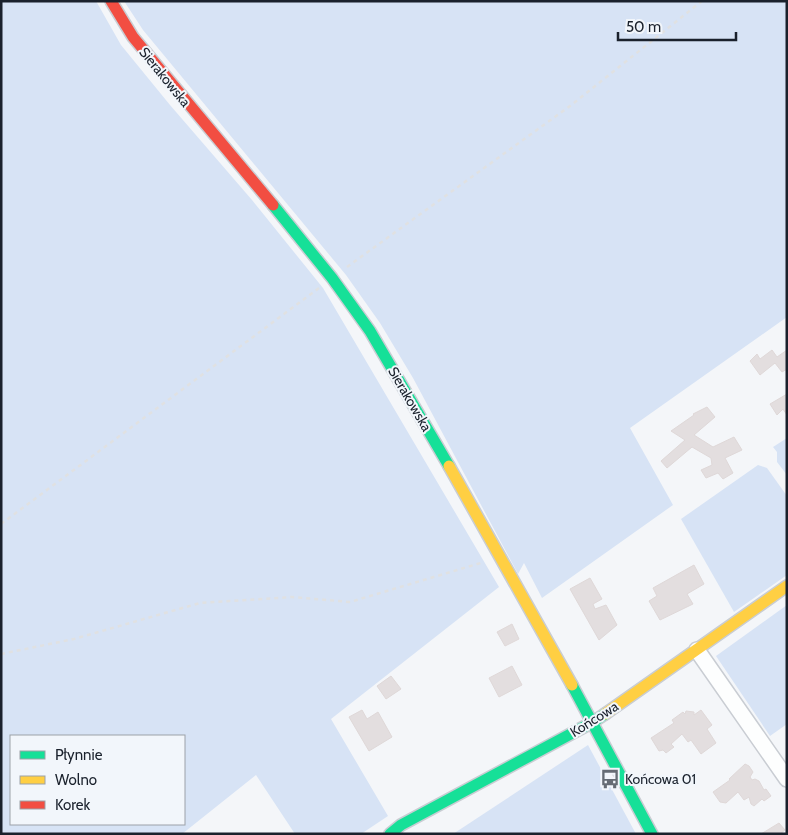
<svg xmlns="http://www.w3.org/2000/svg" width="788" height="835" font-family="Cabin,sans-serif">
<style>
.green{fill:#d7e3f5;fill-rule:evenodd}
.building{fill:#e3dedf;stroke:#dfd8d8}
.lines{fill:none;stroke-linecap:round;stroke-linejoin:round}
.street-casing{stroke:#c9cdd3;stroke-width:18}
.fast-casing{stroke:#c9cdd3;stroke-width:14}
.slow-casing{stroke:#c9cdd3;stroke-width:14}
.jam-casing{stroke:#c9cdd3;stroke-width:14}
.path{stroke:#e0e1e2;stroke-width:2.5;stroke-dasharray:4 4;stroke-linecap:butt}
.street{stroke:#fdfefe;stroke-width:15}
.fast{stroke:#16e098;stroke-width:11}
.slow{stroke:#ffcf43;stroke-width:11}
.jam{stroke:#f24e42;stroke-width:11}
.labels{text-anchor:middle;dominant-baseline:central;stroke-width:4;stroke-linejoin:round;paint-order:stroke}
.street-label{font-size:14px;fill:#1a212c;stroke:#f2f6fb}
.poi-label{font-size:14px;fill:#1a212c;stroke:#f2f6fb;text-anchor:start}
</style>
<rect width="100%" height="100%" fill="#f4f6f9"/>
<g class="green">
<path d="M1,1H96L121,45L170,105L252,200L323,288L499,587L331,719L388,816L361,834H295L256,775L182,834H1ZM184,736V824H11V736Z"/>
<polygon points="124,1 787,1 787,317 630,428 673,505 542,598 524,563 518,574 413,378 380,323 346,275 143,30"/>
<polygon points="787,438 787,475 777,462 777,452 773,447"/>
<polygon points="758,465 767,468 787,496 787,575 734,612 681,519"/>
<polygon points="787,605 787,724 770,736 716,656"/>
<polygon points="588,745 636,834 453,834"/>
</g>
<g class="building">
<polygon points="772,350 777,357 787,350 787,369 782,372 775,363 760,375 750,361 757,354 760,359"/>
<polygon points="787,394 787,415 783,409 777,415 770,404"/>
<polygon points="707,407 715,417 694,435 713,447 734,437 742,450 725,458 733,473 723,479 718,473 706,478 701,470 712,465 711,458 692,447 667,468 661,461 685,440 671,431 694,415 693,414"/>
<polygon points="694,565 704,584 687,594 693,604 660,620 649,601 657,596 653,588"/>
<polygon points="590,578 602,599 593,604 595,609 606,605 617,625 599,640 570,589"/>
<polygon points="512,624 519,639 505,646 497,632"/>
<polygon points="512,666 522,685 499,697 489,678"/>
<polygon points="391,676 401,689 386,699 377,686"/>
<polygon points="362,710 367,719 378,712 392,737 369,751 349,717"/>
<polygon points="701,710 712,725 707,729 716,743 701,754 691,740 688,742 682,734 671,744 674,747 666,753 663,750 659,751 651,738 674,723 672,720 683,712 685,714 686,711 694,712 694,715"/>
<polygon points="745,764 749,766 753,772 750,777 752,780 755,779 759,781 764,790 766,789 771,796 764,801 762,799 754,806 751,804 749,797 744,800 738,792 726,803 720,802 713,792 730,780 729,779"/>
<polygon points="779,823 785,830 780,834 761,834"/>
</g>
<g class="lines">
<defs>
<polyline id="street" points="697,650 787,779"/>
<g id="fast">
<polyline points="273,205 332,278 370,331 449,466"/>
<polyline points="572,685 652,834"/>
<polyline points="390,834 401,825 593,722 605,714"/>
</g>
<g id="slow">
<polyline points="449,466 572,685"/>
<polyline points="605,714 787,586"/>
</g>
<polyline id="jam" points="111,1 133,37 273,205"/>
</defs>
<use href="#street" class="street-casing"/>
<use href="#fast" class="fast-casing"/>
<use href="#slow" class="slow-casing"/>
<use href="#jam" class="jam-casing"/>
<g class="path">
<polyline points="347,267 570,106 702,1"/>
<polyline points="1,524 319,288"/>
<polyline points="1,654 74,639 200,603 292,597 350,602 484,562"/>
</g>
<use href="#street" class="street"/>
<use href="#fast" class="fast"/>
<use href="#slow" class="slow"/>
<use href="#jam" class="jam"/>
</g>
<defs>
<symbol id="bus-bare" viewBox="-9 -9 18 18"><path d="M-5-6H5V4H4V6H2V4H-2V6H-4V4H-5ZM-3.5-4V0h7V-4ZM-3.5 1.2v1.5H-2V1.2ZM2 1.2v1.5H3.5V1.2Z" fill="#666c74" stroke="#f2f6fb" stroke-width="2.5" paint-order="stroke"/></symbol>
</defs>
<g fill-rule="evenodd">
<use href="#bus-bare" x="596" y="765" width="28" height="28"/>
</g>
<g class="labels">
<g class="street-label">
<text transform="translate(165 77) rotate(51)">Sierakowska</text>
<text transform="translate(410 399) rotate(60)">Sierakowska</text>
<text transform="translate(594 719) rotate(-32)">Końcowa</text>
</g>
<g class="poi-label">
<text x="625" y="779">Końcowa 01</text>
</g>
</g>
<rect width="788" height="835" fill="none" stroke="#1a212c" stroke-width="5"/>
<rect x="10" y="735" width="175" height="90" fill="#f2f6fb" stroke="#9ca1a8"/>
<rect x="20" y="751" width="25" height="8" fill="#16e098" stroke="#9ca1a8"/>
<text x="55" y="760" font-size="15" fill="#1a212c">Płynnie</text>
<rect x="20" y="776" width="25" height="8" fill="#ffcf43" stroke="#9ca1a8"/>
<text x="55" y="785" font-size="15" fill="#1a212c">Wolno</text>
<rect x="20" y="801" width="25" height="8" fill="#f24e42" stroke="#9ca1a8"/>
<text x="55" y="810" font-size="15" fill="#1a212c">Korek</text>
<path d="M618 32v8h118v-8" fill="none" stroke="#1a212c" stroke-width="2.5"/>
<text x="626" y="32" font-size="15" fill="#1a212c" stroke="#f2f6fb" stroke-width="4" paint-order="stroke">50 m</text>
</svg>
